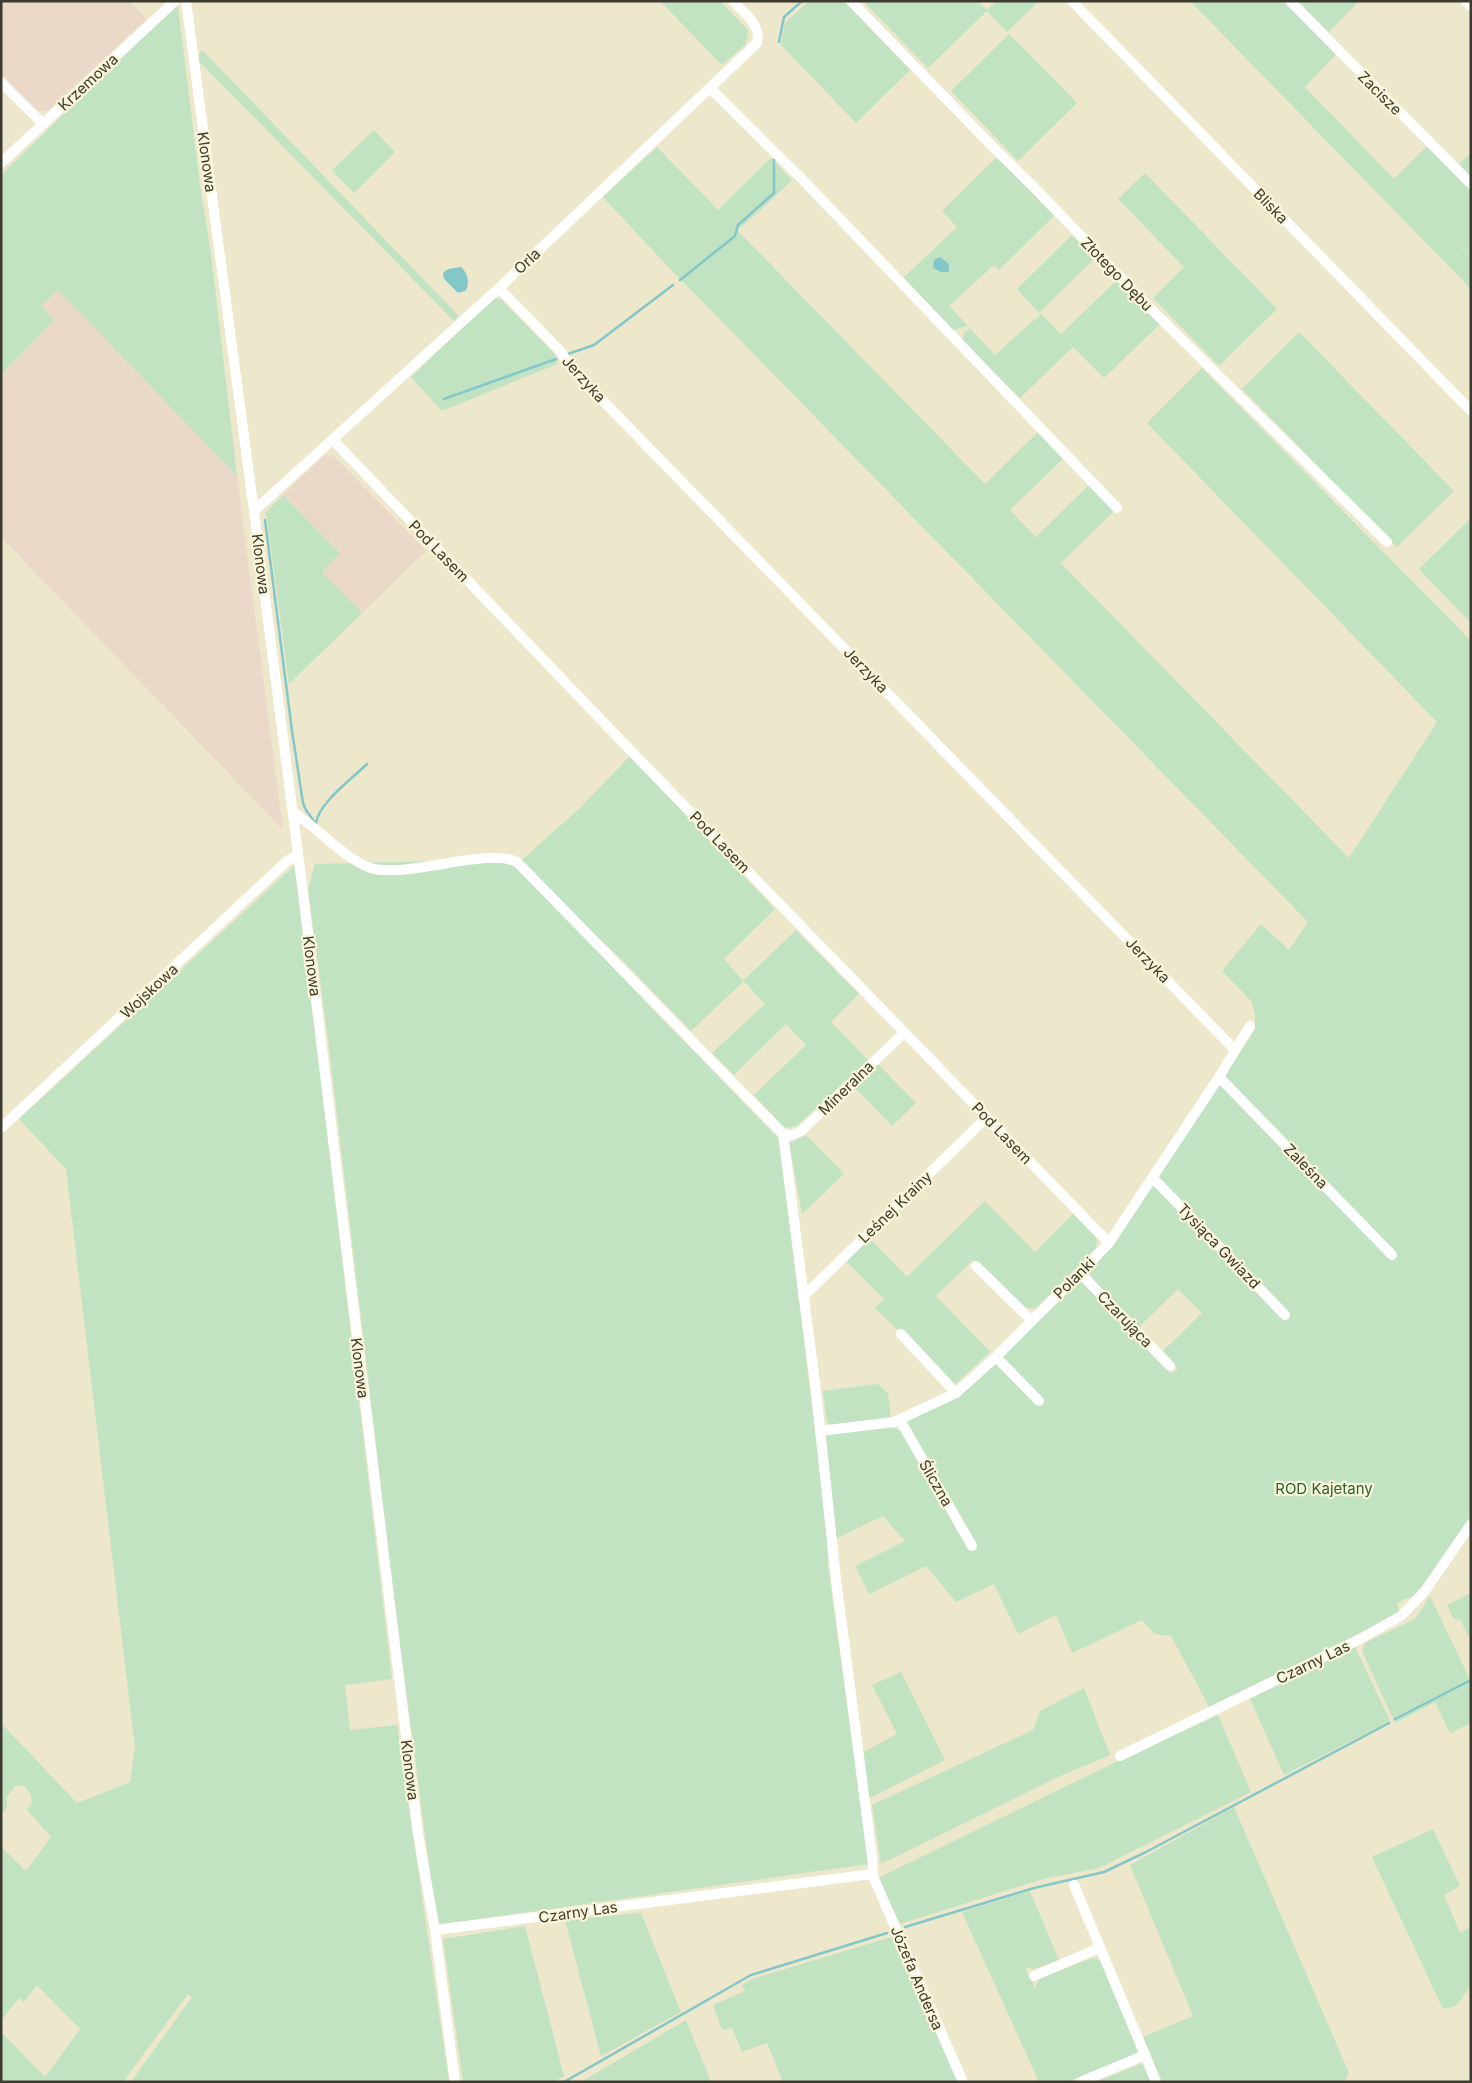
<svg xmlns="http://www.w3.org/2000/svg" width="1472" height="2083" font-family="Inter,sans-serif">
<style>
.industrial{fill:#ead9c8}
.green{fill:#c1e3c2}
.water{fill:#83c7c8}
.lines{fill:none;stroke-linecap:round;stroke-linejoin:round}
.stream{stroke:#83c7c8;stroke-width:2.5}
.minor{stroke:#fff;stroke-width:10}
.tertiary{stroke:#fff;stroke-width:12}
.labels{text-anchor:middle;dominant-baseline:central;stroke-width:4.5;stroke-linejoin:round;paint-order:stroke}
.street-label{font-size:15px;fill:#3d3b2f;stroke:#faf5d8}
.park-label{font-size:15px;fill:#2b6432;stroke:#faf5d8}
</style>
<rect width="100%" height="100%" fill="#ede7cb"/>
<g class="industrial">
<polygon points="1,1 129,1 147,19 47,111 36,110 1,75"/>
<polygon points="58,289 237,476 283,830 1,537 1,375 54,320 40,306"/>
<polygon points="324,456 334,456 426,551 362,613 322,572 340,553 283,495"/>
</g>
<g class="green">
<polygon points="660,1 720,1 748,30 746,44 722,65"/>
<polygon points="809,1 844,1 910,70 856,123 781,45 785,23"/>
<polygon points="863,1 978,1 987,10 997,1 1039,1 1007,32 987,11 928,68"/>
<polygon points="1190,1 1285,1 1337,53 1305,87 1394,179 1427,146 1471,190 1471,257 1448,234 1471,258 1471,289"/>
<polygon points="1298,1 1359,1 1329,32"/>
<polygon points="178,6 200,185 211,254 237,476 58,290 41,306 54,320 1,375 1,175 174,7"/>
<polygon points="1009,34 1077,103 1018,161 951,91"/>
<polygon points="202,51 204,52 459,316 454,321 199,61 198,56"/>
<polygon points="374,130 395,152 354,193 332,170"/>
<polygon points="657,147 718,210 771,158 792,180 761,210 737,230 985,484 1038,432 1063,459 1010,510 1036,537 1089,485 1114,511 1061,563 1349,858 1437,722 1147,423 1202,368 1471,641 1471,1516 1418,1596 1404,1599 1397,1604 1400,1614 1269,1678 1211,1710 1171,1636 1155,1634 1142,1620 1072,1653 1056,1615 1018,1634 994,1584 956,1602 926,1566 869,1594 855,1566 905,1541 883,1516 835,1539 823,1434 892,1427 903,1432 969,1550 906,1421 1002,1356 1081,1281 1171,1373 1178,1369 1162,1352 1202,1313 1178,1289 1139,1327 1088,1274 1116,1241 1150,1186 1155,1187 1290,1315 1156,1177 1219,1083 1391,1258 1397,1254 1224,1075 1255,1030 1255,1016 1252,1002 1222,971 1261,924 1289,950 1308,922 658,256 603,197"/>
<polygon points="1471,153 1471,176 1459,164"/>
<polygon points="997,157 1054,216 999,270 994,265 949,306 968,326 953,330 903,278 957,227 942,211"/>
<polygon points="1145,173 1277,309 1219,366 1153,298 1184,267 1118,199"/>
<polygon points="1072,235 1095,258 1039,313 1017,289"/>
<polygon points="1117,280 1160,324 1104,378 1073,347 1020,398 962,341 964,333 970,328 995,355 1041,314 1061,334"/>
<polygon points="493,298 501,299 555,354 557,364 442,411 411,377"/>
<polygon points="1299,332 1454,491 1397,547 1242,389"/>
<polygon points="283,495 340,553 322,572 362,613 289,684 266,512"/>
<polygon points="1471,518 1471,623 1419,569"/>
<polygon points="630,756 775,909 724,959 743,981 796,930 859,994 831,1022 868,1060 797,1126 785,1128 754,1095 806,1045 786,1024 734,1075 712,1053 765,1004 744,981 691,1031 624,962 556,898 616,971 779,1139 827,1529 828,1567 869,1864 437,1925 395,1606 330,1055 308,889 315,864 523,859 579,809"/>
<polygon points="295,865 392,1679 345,1685 350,1730 397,1725 449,2082 136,2082 133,2079 192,1997 188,1994 123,2082 1,2082 2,2033 45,2077 80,2029 37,1985 24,2002 19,1998 1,2021 1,1847 26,1871 51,1837 27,1810 32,1803 31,1794 24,1786 15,1786 7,1797 7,1808 1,1815 1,1723 77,1803 130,1782 135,1748 66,1169 19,1119"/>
<polygon points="878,1064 916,1103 892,1126 855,1088"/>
<polygon points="806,1135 844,1174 802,1214 789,1143"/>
<polygon points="985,1201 1035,1252 1073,1214 1097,1239 1096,1248 1036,1308 1025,1308 973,1260 936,1296 990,1352 954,1385 875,1308 884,1299 846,1261 869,1238 907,1277"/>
<polygon points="878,1384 888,1394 891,1419 833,1426 827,1422 823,1391"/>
<polygon points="1471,1593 1471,1635 1468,1636 1461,1621 1453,1618 1447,1605"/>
<polygon points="1430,1596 1471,1682 1471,1723 1450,1733 1435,1702 1395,1723 1362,1651 1365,1643 1415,1619"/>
<polygon points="1355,1647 1390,1721 1284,1775 1250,1699"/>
<polygon points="901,1672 945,1760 868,1799 862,1753 897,1734 872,1685"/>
<polygon points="1084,1688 1110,1755 1058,1777 881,1864 872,1805 1033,1730 1040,1711"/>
<polygon points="1218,1715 1251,1792 1099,1868 1043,1879 900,1924 878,1878 1114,1763"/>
<polygon points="1234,1807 1349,2073 1344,2082 1162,2082 1143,2037 1193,2016 1130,1865"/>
<polygon points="1433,1829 1460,1886 1444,1895 1460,1933 1471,1926 1471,1985 1456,2006 1443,2009 1372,1857"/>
<polygon points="1030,1891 1059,1960 1034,1969 1025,1967 1035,1988 1039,1979 1092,1958 1103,1961 1137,2045 1138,2051 1135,2055 1067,2082 1039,2082 962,1912"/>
<polygon points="641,1913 681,2012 601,2056 565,1920"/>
<polygon points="525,1926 564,2076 554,2082 463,2082 443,1939"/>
<polygon points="895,1936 959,2082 783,2082 767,2043 742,2052 732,2028 722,2030 713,2005 745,1991 742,1985 752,1979"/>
<polygon points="686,2020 711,2082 581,2082"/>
<polygon points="1143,2063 1151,2082 1096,2082"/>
</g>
<g class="water">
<polygon points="940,257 949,264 949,272 941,272 933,268 934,260"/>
<path d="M461,267C467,272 471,284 465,291L458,293L444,279L443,273L448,269Z"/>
</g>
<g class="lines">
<g class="stream">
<polyline points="779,42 784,17 802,1"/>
<polyline points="680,280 735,236 738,225 774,193 774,160"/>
<polyline points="568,354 594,345 673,285"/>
<polyline points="444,399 556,359"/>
<path d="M265,520L292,731L303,803L306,810L316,824C317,804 353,778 367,764"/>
<polyline points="1395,1719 1471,1680"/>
<polyline points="905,1927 1034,1888 1104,1872 1146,1852 1389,1723"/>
<polyline points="564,2082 751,1975 887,1933"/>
</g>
<g class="minor">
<polyline points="186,1 254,511 302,885 418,1834 435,1930 455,2082"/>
<polyline points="851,1 995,149 1034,187 1150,308 1387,542"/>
<polyline points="1072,1 1471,411"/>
<polyline points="1290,1 1471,184"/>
<polyline points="1,82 43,124"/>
<polyline points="710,88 801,178 1117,508"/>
<polyline points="1,163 175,1"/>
<polyline points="499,288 561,352 572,369 1235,1050"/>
<polyline points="333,440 632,752 1109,1243"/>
<path d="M254,511L499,288L757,43C762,25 744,13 733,1"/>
<path d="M293,812C317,827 347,862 374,869C412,877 493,846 518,863L783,1134L816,1391L836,1579L873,1864L872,1874"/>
<polyline points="1219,1077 1392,1255"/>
<polyline points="1,1128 287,861 298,855"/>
<polyline points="783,1134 792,1135 801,1131 904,1033"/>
<polyline points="1153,1178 1285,1315"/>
<polyline points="976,1266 1031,1320"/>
<polyline points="1080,1273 1170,1366"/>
<polyline points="803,1297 987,1117"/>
<polyline points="901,1334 956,1393"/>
<polyline points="996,1357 1039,1401"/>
<polyline points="900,1420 972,1546"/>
<polyline points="820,1431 894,1422 956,1393 996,1357 1109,1243 1219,1077 1250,1026"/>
<polyline points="1120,1756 1358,1640 1401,1616 1425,1591 1471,1524"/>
<polyline points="872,1874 963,2082"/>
<polyline points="1074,1885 1145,2055 1080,2082"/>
<polyline points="435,1930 872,1874"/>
<polyline points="1034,1976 1099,1948"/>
<polyline points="1145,2055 1156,2082"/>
</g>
<polyline class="tertiary" points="1467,1 1471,5"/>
</g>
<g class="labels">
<g class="street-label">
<text transform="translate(88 82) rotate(-43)">Krzemowa</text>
<text transform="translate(1380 93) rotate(45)">Zacisze</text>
<text transform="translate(207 162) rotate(82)">Klonowa</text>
<text transform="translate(1271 206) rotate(46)">Bliska</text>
<text transform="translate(527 261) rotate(-43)">Orla</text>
<text transform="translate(1117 274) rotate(46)">Złotego Dębu</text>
<text transform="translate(584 379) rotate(48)">Jerzyka</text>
<text transform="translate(439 551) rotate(46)">Pod Lasem</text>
<text transform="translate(261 564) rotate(83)">Klonowa</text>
<text transform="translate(866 670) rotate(46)">Jerzyka</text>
<text transform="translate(720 842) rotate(46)">Pod Lasem</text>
<text transform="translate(1148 960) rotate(46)">Jerzyka</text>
<text transform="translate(312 966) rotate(83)">Klonowa</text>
<text transform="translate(149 991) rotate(-43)">Wojskowa</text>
<text transform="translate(846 1088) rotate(-44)">Mineralna</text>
<text transform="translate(1002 1133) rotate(46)">Pod Lasem</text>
<text transform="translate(1306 1166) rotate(46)">Zaleśna</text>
<text transform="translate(895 1207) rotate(-44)">Leśnej Krainy</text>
<text transform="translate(1219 1246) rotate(46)">Tysiąca Gwiazd</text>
<text transform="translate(1074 1278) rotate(-45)">Polanki</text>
<text transform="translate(1125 1319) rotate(46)">Czarująca</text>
<text transform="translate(360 1368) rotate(83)">Klonowa</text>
<text transform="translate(936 1483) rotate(60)">Śliczna</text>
<text transform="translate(1313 1662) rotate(-26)">Czarny Las</text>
<text transform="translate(410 1770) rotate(83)">Klonowa</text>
<text transform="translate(578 1912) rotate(-8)">Czarny Las</text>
<text transform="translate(917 1978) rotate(67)">Józefa Andersa</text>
</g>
<g class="park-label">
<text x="1324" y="1488">ROD Kajetany</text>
</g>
</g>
<rect width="1472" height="2083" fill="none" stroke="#3d3b2f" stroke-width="5"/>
</svg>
